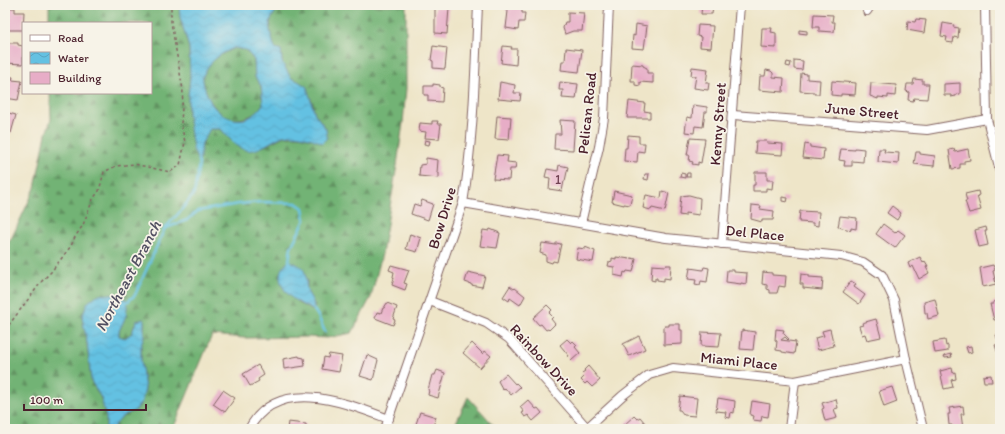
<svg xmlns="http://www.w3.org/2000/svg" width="1005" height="434" font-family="Itim,sans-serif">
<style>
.forest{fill:url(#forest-firs);stroke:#5e6950;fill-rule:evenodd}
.water{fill:url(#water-waves);stroke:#577086;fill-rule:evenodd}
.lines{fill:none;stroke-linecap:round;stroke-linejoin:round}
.stream{stroke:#64c1e2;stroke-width:2.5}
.building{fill:#e7adc7}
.minor-casing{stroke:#836462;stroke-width:10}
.path{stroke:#836462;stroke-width:1.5;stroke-dasharray:3 3;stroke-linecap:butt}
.minor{stroke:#fff;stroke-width:8}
.labels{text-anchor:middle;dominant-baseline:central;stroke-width:3.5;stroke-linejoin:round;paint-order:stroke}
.number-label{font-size:13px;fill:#714252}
.street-label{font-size:15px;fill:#4a1f2b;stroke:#f7f3e8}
.water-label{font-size:16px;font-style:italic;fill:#525062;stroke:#f7f3e8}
</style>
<defs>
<pattern id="forest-firs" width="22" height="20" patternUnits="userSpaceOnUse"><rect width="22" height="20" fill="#72b375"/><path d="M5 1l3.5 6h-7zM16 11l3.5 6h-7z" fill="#609160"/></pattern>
<pattern id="water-waves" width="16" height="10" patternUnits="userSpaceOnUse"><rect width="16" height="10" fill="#64c1e2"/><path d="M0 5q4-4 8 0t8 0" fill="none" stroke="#58a5c2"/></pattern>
</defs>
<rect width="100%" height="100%" fill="#f7f3e8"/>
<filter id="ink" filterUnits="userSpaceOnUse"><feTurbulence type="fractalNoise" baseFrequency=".025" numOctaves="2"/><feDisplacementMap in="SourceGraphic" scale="8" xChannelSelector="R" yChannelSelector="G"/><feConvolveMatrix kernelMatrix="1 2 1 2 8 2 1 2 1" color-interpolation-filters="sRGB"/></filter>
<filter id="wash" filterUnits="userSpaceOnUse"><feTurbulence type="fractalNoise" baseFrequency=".012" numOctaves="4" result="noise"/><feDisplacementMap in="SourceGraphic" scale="16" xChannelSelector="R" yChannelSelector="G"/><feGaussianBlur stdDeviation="0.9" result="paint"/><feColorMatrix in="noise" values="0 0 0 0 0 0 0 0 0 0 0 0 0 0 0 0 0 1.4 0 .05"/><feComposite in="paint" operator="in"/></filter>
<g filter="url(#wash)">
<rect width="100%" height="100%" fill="#eee5c8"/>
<g class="forest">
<path d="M49,5H179L180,17L189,48L190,78L188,96V114L199,163L202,143L209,129H221L231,140L264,146L284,136H299L314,139L322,143L326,129L315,114L311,99L298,81L291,78L282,62L281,50L275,48C268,28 266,21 282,5H406V88L403,123L397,165L382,254L371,297L352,333L327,338L308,337L244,338L212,335L173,429H112L123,416L136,410L142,401L145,389L141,361V346L144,336V319L136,321L132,333L125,338L119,336V331L126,316L82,317L87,343L91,381L101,398L107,418L106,429H5V248L12,237L35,188L46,134L51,119L50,93H151V23H49ZM307,280V291L313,302L314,311L298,303Z"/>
<path d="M234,48L246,50L254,60L255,77L261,86L263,104C261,107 258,111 255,113C253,115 250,116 247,117C229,124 216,112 208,97C206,91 201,82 203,76C209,61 220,54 234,48Z"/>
<polygon points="468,397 497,429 453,429"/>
</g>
<g class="water">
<path d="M179,5H282C266,21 268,27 275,48L281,50L282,62L291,78L298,81L307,87L315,114L326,129L327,138L322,143C313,138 293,133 283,136C270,141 258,153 245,150C236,147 227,136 221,129H210L202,143L199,164L193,149L188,114V96L190,78L189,48L180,17ZM234,48L246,50L254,60L255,77L261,86L263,104C261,107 258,111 255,113C243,125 224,119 214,107C211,104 209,98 207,94C205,89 202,81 203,76C209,61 220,54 234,48Z"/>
<path d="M289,261C308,267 305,273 307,290C308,294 311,297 313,302C314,304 314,308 314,311C309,307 303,306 298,302C287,296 275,281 282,268C283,266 287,263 289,261Z"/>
<polygon points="109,294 128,300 126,316 119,331 119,336 125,338 132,333 136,321 144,319 144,336 141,346 141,361 145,389 142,401 136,410 123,416 112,429 106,429 106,418 101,398 91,381 87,343 82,317 87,303 97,295"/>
</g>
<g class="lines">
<g class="stream">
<polyline points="166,228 187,220 198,211 239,204 261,202 296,203 303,208 305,220 291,247 289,261 290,265"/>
<polyline points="127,302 135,295 165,228 178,214 194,194 199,164 198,160"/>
<polyline points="314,310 318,316 325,332"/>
</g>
</g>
<g id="blocks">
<g class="building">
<polygon points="506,5 522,6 522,13 525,13 524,22 519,22 518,30 506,28 508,11 506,11"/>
<polygon points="636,5 651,5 651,9 636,7"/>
<polygon points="702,5 713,5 712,14 701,14"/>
<polygon points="435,7 449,8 447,34 435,33"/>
<polygon points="6,8 15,8 15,12 24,12 23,30 6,30"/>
<polygon points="568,12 584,13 582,31 573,31 565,34 563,28 565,22 568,22"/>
<polygon points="814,14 833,15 832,22 835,22 834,32 819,31 819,27 813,27"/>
<polygon points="916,19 926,20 924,33 907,30 908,21 915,22"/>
<polygon points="943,23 954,25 953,27 959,28 958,38 954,37 953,43 946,42 947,37 941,36"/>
<polygon points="636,24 647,26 644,49 632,48 633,35 635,36"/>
<polygon points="698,25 713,26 711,48 700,47 701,37 697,36"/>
<polygon points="762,28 772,28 771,32 776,33 776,48 761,47"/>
<polygon points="799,30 807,31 807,34 799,33"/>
<polygon points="6,43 18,43 18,45 23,46 23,64 5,63"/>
<polygon points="433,46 447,48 445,69 433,68 433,61 431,60"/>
<polygon points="503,46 512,47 511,49 517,49 516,65 501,63"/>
<polygon points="566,48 582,50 579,72 561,70 562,61 565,61"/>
<polygon points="794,60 803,61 802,70 794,69"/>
<polygon points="787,62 791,63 790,67 786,66"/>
<polygon points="632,64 643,65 643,66 647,68 647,73 653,73 653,83 640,82 640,86 635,85 635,81 631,81"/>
<polygon points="692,67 708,69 706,83 709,83 708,90 694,88 696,76 691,76"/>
<polygon points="766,70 771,71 773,73 773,77 784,78 783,92 759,90 760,76 765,76"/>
<polygon points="801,73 807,74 807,79 820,80 819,94 814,94 814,92 800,91"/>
<polygon points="5,76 13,77 12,80 22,81 18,100 5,98"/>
<polygon points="914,79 923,80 923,84 929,84 927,99 914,98 913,101 908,100 909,92 906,91 907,84 913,84"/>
<polygon points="832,81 856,83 855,95 841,94 841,96 831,95"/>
<polygon points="500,82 515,85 514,93 521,93 520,101 498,99"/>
<polygon points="560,82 578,84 576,99 562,98 563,90 559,90"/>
<polygon points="871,83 896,85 895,96 888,95 888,98 878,97 878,99 870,96"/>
<polygon points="960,83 960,94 956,95 956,96 951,97 951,95 944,95 944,84"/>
<polygon points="433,84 440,85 440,87 443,88 442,102 428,101 428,95 424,95 424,86 433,86"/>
<polygon points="629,101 645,103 644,111 650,112 650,118 627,118"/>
<polygon points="693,105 707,107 707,112 705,112 703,127 695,126 694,133 685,132 687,117 692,118"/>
<polygon points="5,112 16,115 11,133 5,131"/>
<polygon points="497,116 511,117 509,140 495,139"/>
<polygon points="560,120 575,121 573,150 554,149 555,134 561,134"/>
<polygon points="432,121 438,121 437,124 441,124 439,139 425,138 426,132 419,131 420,123 432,124"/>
<polygon points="628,135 639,136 639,143 645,143 644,152 638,151 637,162 624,161 625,148 627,148"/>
<polygon points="690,138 705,139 701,163 698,162 698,165 692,164 693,162 689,161 690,155 687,155"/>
<polygon points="425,140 430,141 429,145 424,144"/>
<polygon points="756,141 767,141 767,143 783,144 782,155 755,153"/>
<polygon points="805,144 810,145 810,147 824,149 823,160 803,158"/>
<polygon points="855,148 864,149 863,162 852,161 852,166 844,166 845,161 839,160 841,149 855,150"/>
<polygon points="879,149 885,149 884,152 899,153 898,164 878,162"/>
<polygon points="954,149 955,152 968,149 970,160 964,161 964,164 960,164 960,168 952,169 949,150"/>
<polygon points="916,152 920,152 920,154 935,156 934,166 914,164"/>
<polygon points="497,155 508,156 507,162 516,163 515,169 510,169 509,180 493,179"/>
<polygon points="426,158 438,160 437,173 439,173 439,178 419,176 420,165 426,164"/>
<polygon points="559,165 568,167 565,181 564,181 562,191 549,189 550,178 545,177 547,169 558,171"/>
<polygon points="755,172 767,172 767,180 773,180 772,189 766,188 766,191 753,191 753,185 755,185"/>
<polygon points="681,173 685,174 685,178 680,177"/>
<polygon points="687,173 690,173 690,177 686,177"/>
<polygon points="645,174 649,174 648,180 644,179"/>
<polygon points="614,191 632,195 630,205 624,204 624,205 612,202"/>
<polygon points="662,191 669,193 665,211 652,208 651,210 643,208 646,195 661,198"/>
<polygon points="978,191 979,195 977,196 981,210 969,213 965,201 967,201 965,194"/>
<polygon points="689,195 700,198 699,215 685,213 685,216 679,215 681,196"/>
<polygon points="782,197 788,198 787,202 782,201"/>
<polygon points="422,200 433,204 428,220 411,214 414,204 420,206"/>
<polygon points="752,205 761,206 760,209 774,211 773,220 762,220 762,222 751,219"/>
<polygon points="892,206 901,213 897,220 887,213"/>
<polygon points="800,211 819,212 818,226 813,225 813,223 799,222"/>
<polygon points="840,216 857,218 856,229 851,228 851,230 838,227"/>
<polygon points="883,224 895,233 898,230 905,235 895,248 876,234"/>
<polygon points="986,227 987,231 985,231 988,245 979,247 975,230"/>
<polygon points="490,229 500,233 497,248 480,246 483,230 489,231"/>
<polygon points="410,234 421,238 417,252 406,249"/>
<polygon points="542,243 556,245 556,243 561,244 557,262 553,261 552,263 546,261 546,255 540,253"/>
<polygon points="585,247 595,251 593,262 576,259 578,248 585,249"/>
<polygon points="616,257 630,259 631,258 636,259 633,272 627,271 626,273 624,272 623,277 614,275 614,267 608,266 609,262 612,261 612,258 616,259"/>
<polygon points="920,257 923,263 925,261 928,266 926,267 929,273 919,279 913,266 910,268 908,263"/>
<polygon points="391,265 409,270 404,283 407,284 405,290 392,285 394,278 393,277 394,272 389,270"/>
<polygon points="652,265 666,266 666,265 671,265 670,279 664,278 664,281 657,280 657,278 655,278 655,281 651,280"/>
<polygon points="993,265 995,270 993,271 996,284 983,287 980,268"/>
<polygon points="704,267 709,268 707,282 701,281 700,285 695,284 696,280 688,279 690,268 703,270"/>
<polygon points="727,270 734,270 734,272 747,273 746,284 741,283 741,284 726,282"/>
<polygon points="468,272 485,276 482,287 471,285 471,284 465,282"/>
<polygon points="763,272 772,273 772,275 786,276 785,287 779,286 777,293 770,293 770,290 767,289 767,285 762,284"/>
<polygon points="801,274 809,275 809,277 823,278 822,290 803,288 803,284 800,284"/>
<polygon points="851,281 856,284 854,287 865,295 859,304 843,292"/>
<polygon points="510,286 514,289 515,288 525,296 520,305 510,298 509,301 503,297"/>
<polygon points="935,299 939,316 928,319 927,313 925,313 924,302"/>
<polygon points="1000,301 1000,319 994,320 990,304 993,304 993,302"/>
<polygon points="387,303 397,307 393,319 395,320 393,325 375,318 377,312 381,313 383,308 384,308"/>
<polygon points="547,305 552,310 549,313 553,317 551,319 555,324 549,330 548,329 546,330 541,324 539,325 533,318"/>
<polygon points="876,319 881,337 867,340 865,334 862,335 859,326 863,325 862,323"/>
<polygon points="669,324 680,324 680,330 682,330 682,344 664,345 664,326 669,326"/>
<polygon points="776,329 784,330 783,333 789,339 788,340 785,337 781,340 796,342 794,354 782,352 782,351 776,350 777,341 775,340"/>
<polygon points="830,329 834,346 818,350 815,338 824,336 822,331"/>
<polygon points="742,330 755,332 753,350 740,349"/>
<polygon points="702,332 721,333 719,347 701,346"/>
<polygon points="1000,334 1000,357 999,357 995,345 999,344 996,335"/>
<polygon points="639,336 645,349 629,356 623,344"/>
<polygon points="567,339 571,343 573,341 577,345 575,347 580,353 571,361 567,357 569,356 560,345"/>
<polygon points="945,340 946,346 948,345 948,351 935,353 933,342"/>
<polygon points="472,343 483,354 485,351 491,356 480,368 463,353"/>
<polygon points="971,346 972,352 968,353 966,347"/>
<polygon points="329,354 342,356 339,372 322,369 324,357 328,358"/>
<polygon points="951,354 952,357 945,358 944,356"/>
<polygon points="367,355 378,360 373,380 360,376"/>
<polygon points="299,356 299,357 304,358 305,366 284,369 283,359"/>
<polygon points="258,365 264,375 258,379 259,381 250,386 243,374"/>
<polygon points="588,366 600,380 592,387 587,382 585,384 581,380 585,376 582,373 585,371 584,370"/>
<polygon points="952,368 953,373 955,372 956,379 951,380 953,387 944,389 940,371"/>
<polygon points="437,370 445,373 438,398 428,395 429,390 428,390 432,375 435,375"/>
<polygon points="506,374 515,384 516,383 520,387 511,395 505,388 503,390 498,381"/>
<polygon points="991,375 992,382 984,382 983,376"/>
<polygon points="892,387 897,402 884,407 879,391"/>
<polygon points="223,390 235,398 225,412 213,404"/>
<polygon points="680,396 697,398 695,416 684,415 680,410 678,410"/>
<polygon points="718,398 735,401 734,413 731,412 730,418 725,417 726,412 716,411"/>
<polygon points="836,399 838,408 834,409 837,418 825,421 822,409 824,408 822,403"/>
<polygon points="528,400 536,409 538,408 542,413 533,421 528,415 525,417 522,413 524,412 520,407"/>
<polygon points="752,401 770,404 768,417 762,416 761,421 753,420 754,416 750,415"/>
<polygon points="963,406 964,414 961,414 963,429 953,429 952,425 949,425 948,414 950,414 949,408"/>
<polygon points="420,412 436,417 432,429 423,429 415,427"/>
<polygon points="634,416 637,419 640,417 645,423 642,425 645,429 627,429 624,425"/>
<polygon points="288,422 306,424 306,429 287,429"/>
</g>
</g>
</g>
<g filter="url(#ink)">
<use href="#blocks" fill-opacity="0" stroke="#836462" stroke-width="1"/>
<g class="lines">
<defs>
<g id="minor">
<polyline points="985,5 987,119 1000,171"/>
<polyline points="867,11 871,5"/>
<polyline points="733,115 927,130 987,119"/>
<polyline points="463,203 666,238 841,256 863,262 882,275 894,300 906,359 923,429"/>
<polyline points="581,223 599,147 604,118 609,5"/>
<polyline points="722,244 740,5"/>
<polyline points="430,301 486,323 509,339 588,429"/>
<polyline points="587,428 622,396 649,375 673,368 795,381 906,359"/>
<path d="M249,429C278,375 346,403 389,419"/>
<path d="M385,429L463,203C474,137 475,71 478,5"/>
<polyline points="789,429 795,381"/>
</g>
</defs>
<use href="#minor" class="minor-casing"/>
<polyline class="path" points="5,330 42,281 51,272 71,246 75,237 83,225 93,199 99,191 104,172 116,166 134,164 170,172 180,165 185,142 181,124 183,90 171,22 171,5"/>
<use href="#minor" class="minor"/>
</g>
</g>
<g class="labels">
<g class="number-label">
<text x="558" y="179">1</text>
</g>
<g class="street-label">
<text transform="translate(862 111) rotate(5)">June Street</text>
<text transform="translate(587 113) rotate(-84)">Pelican Road</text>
<text transform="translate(718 124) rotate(-86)">Kenny Street</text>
<text transform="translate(442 218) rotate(-73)">Bow Drive</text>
<text transform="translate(755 233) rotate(6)">Del Place</text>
<text transform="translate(544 360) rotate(47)">Rainbow Drive</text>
<text transform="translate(739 361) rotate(6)">Miami Place</text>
</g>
<g class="water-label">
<text transform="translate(128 276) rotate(-62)">Northeast Branch</text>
</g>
</g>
<rect width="1005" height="434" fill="none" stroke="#f7f3e8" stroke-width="20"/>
<rect x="22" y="22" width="130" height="72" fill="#f7f3e8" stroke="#b29e9c"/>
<rect x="30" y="35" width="20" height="6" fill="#ffffff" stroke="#b29e9c"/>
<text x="58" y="42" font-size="12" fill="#4a1f2b">Road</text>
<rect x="30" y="52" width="20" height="12" fill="url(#water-waves)" stroke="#b29e9c"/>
<text x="58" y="62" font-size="12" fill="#4a1f2b">Water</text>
<rect x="30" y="72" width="20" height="12" fill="#e7adc7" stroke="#b29e9c"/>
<text x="58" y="82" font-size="12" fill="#4a1f2b">Building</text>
<path d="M24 404v6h122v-6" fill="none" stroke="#4a1f2b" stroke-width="2"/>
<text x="30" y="404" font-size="12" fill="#4a1f2b" stroke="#f7f3e8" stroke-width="3" paint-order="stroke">100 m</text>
</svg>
